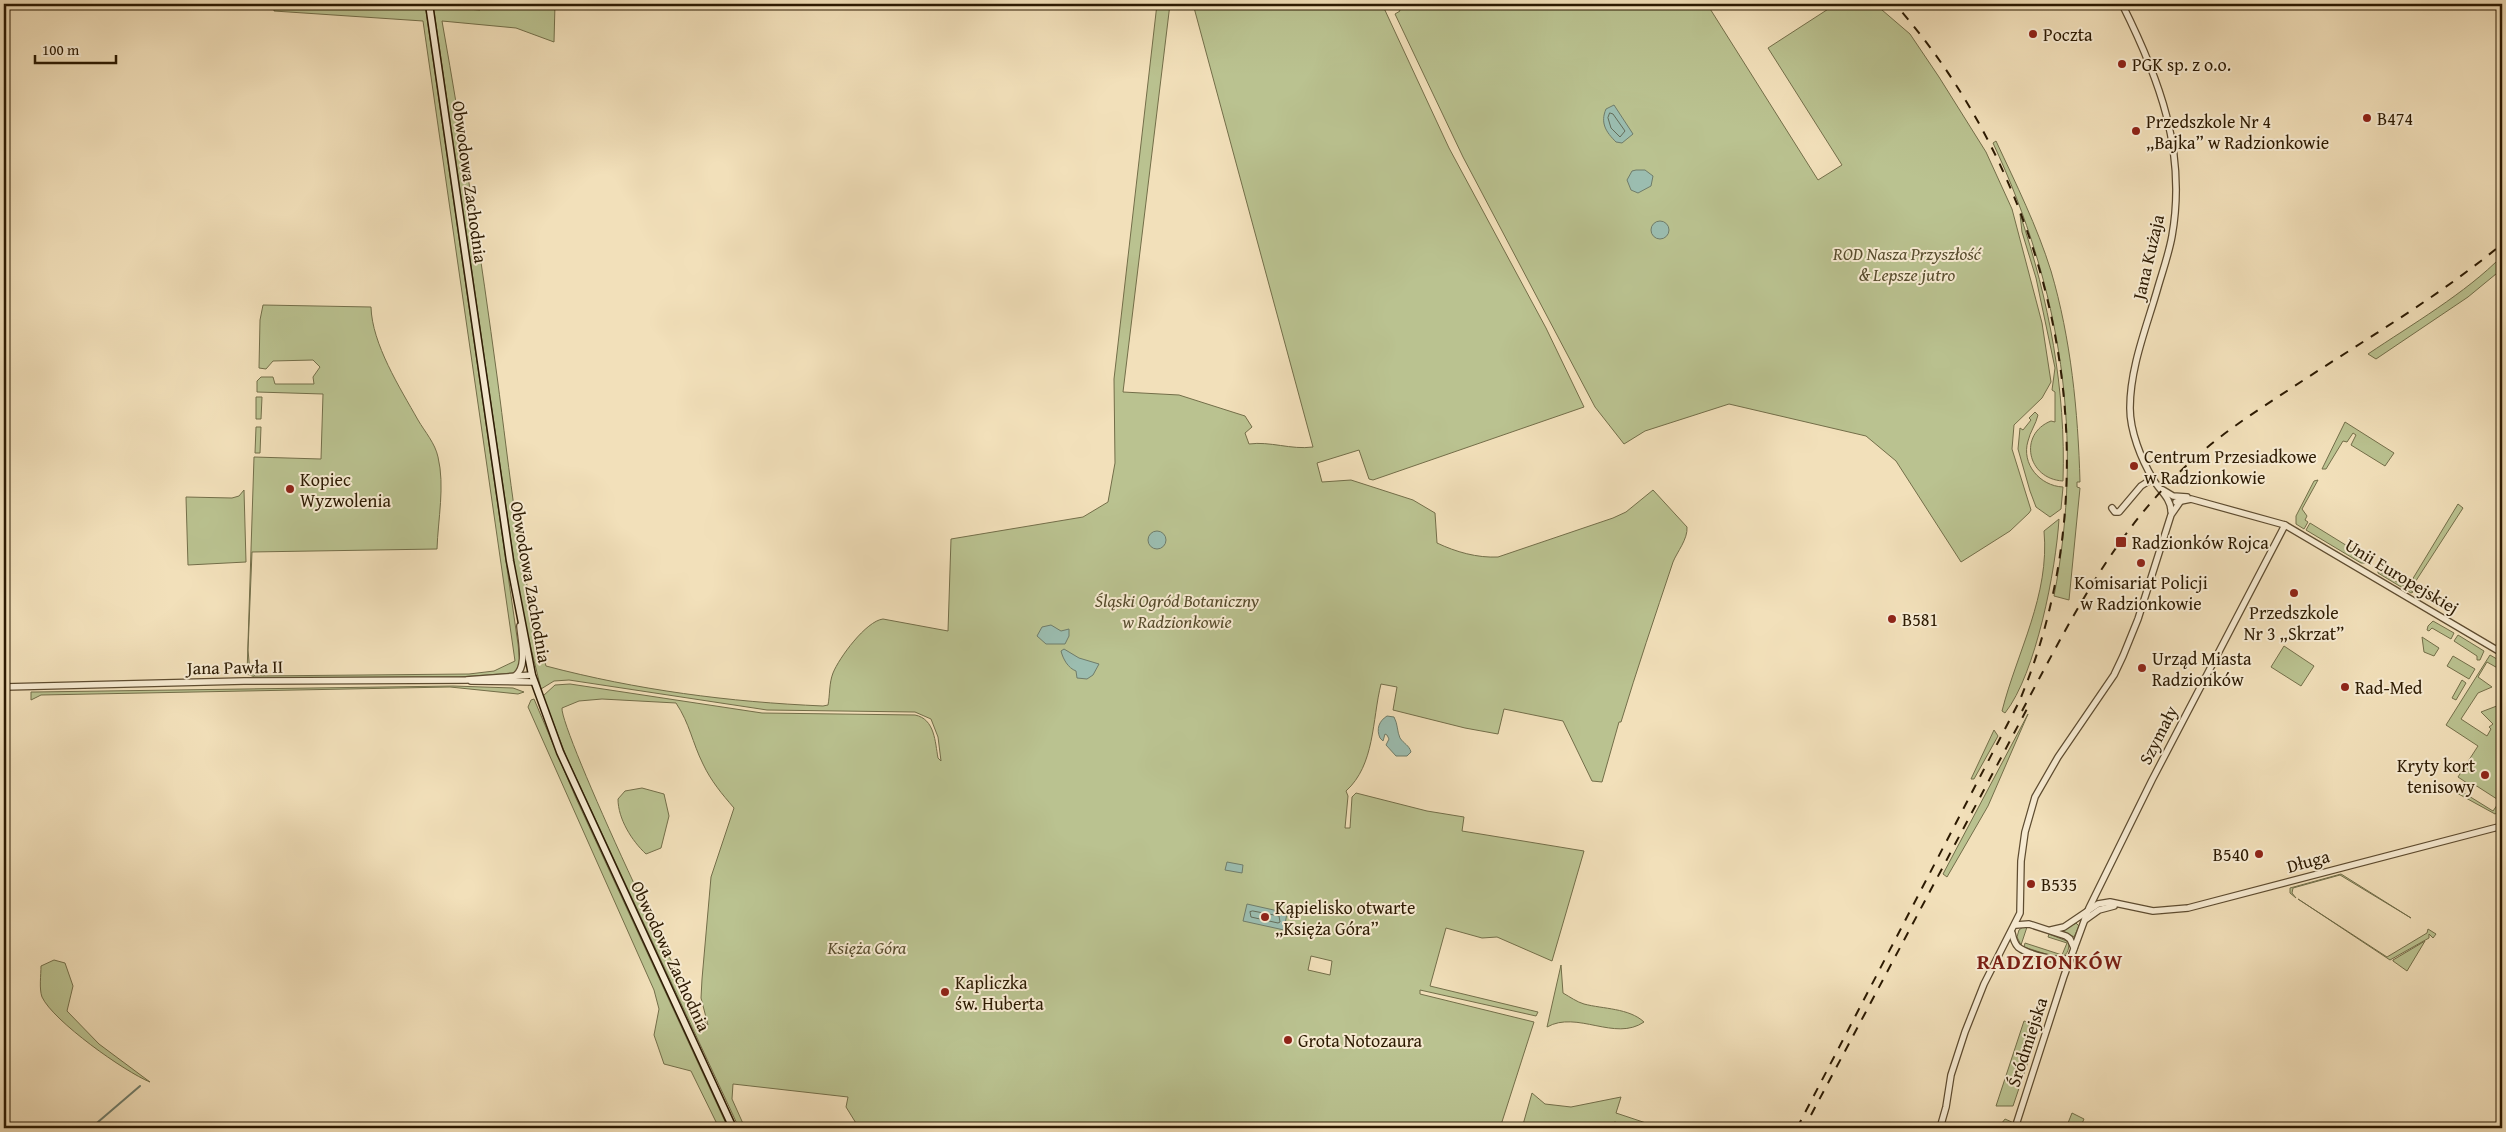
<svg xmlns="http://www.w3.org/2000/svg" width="2506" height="1132" font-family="'Gentium Book Plus',serif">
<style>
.green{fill:#bac290;stroke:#736e49;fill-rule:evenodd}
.water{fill:#9bbdb0;stroke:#6f7c6a}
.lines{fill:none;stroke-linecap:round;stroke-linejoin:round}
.shore{stroke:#646c59;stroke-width:1}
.stream{stroke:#6f7c6a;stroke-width:2}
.tertiary-casing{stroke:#5e4c30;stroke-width:8}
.secondary-casing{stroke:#2c1a02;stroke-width:9}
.tertiary{stroke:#f7ebd2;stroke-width:5.5}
.secondary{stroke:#f7ebd2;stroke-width:6}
.rail{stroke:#2c1a02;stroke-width:2;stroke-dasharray:9 9;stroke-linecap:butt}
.poi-dot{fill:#8f2418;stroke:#f7ebd2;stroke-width:2}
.labels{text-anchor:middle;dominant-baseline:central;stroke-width:4;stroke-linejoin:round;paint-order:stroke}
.poi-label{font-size:18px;fill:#2c1a02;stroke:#f7ebd2;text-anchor:start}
.street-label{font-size:18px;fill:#2c1a02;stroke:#f7ebd2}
.park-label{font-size:18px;font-style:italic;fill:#574c2d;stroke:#f7ebd2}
.district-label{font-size:22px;font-weight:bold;letter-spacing:1px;fill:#7a1f14;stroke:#f7ebd2}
</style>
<rect width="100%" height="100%" fill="#f2e0ba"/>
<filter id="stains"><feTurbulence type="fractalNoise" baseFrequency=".004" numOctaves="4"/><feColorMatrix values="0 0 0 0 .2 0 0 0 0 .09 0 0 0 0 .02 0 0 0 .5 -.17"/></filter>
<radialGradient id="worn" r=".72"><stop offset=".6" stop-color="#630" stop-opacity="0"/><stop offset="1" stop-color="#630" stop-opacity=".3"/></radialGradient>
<g class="green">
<path d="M274,4H425L518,644L520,665L518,670L513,673L459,677L257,678L247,674L254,457L321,459L323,394L257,392V381L261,377H273L275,384H314L313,377L320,367L313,360L273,361L266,369L259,368L260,320L263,305L371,307C372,344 400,388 418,420C425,432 435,443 438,457C445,486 438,519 437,549L252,552L248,650L250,672L255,676L469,674L494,671L515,661L423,21L274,11Z"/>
<path d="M433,4H440L441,7L480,10L483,4H555L554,42L516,28L442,21C463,139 481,257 497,376C510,473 519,572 546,666C637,690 729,702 823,706L828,705C830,695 829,683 833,673C839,658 866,621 883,619L948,631L951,539L1083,517L1108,502L1115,463L1114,379L1157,4H1170L1123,392L1179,395L1245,416L1252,427L1245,433L1249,444C1270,441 1291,450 1313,447L1193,4H1381L1383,6L1449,148L1546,328L1584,407L1373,480L1369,479L1359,450L1317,463L1322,482L1351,480L1413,500L1435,513L1437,543C1456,552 1477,558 1498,557L1613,518L1626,512L1653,490L1687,527C1688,539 1677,552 1673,562C1655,616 1637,669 1621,722H1619L1602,782L1592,781L1563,721L1504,709L1498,734L1465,728L1393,710L1397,687L1381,684C1372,720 1375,765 1346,791L1348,796L1345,828H1350L1352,797L1356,793L1427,811L1464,817L1462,831L1584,851L1552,961L1497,937L1482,938L1446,928L1430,986L1538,1012L1536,1016L1420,990V994L1534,1022L1500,1128H859L846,1107L848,1097L733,1084L732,1099L745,1128H739L566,756L543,696L555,685L570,684L762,713L915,715C935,719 935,742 938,758L941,761L938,737L931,719L915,712L767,710L569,680L554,681L541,689L520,603ZM602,699L676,703C690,724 692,742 703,764C711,781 722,794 734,808L711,877L702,979L701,998L708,1025C691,1013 560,730 562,708L579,701ZM1311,956L1332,961L1330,975L1308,970Z"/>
<polygon points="1397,4 1707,4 1818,180 1842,165 1768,48 1836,4 1875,4 1910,34 1939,77 1986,152 2012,209 2042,323 2051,382 2042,398 2014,425 2012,449 2031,510 2029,513 2010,531 1961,562 1896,461 1866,436 1729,404 1645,431 1624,444 1595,407 1463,157 1395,14 1400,11"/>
<path d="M1996,141C2016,184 2037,226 2051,271C2071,339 2078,411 2080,482H2077V487L2080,488L2069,600L2054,596C2085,437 2061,289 1993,143Z"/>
<path d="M2020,214C2049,301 2066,389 2063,481C2027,479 2018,434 2051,421L2055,422V392L2052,390L2055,368L2036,278L2022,232Z"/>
<path d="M2502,256V269L2468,297L2376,359L2368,354C2411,325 2466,293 2502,256Z"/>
<polygon points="256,397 262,397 261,419 256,419"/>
<path d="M2035,412L2038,415C2036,424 2030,432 2028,441C2021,464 2040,486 2063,487L2061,509L2050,517L2036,507L2030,491L2018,449L2020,428L2023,430L2031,420L2029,418Z"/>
<polygon points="2345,422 2394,453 2385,466 2351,445 2356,435 2353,433 2347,442 2343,441 2326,469 2322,469"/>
<polygon points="256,427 261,427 260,453 255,453"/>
<polygon points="2318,480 2302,509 2307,516 2305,520 2308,522 2304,529 2296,524 2296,516 2314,481"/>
<polygon points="244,490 246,562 188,565 186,497 232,498 239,496"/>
<polygon points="2458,504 2463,508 2410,590 2413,592 2411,593 2378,573 2378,571 2404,586 2409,585"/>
<path d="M2059,519C2056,569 2036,674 2005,713L2002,711C2017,652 2050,595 2044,531Z"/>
<polygon points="2310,523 2370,560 2366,563 2361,563 2306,530"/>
<polygon points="2433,621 2454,633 2451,639 2432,628 2429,631 2427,630 2428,626"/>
<polygon points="2458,635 2484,651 2480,660 2477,660 2477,656 2454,641"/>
<polygon points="2422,637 2439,648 2434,656 2424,652"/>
<polygon points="2284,646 2314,666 2301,686 2271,667"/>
<polygon points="2490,655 2502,662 2502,671 2498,677 2501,670 2487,662 2478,677 2492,687 2478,693 2461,719 2487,736 2491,729 2489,727 2493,724 2481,712 2502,704 2502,810 2495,814 2455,792 2461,788 2466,788 2464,793 2493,811 2500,801 2472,783 2470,785 2458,777 2478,746 2446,725"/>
<polygon points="2453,656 2475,669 2469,679 2447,666"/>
<polygon points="2462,680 2466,683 2456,700 2452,698"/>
<polygon points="453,686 513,688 524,692 518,694 450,687 41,695 31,700 31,692 35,692"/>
<polygon points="534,699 575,796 728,1128 719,1128 691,1071 664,1064 654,1035 659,1009 654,990 528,707 531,700"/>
<polygon points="2028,714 1988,806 1947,877 1943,874"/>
<polygon points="1994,730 1998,736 1974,779 1971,779"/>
<path d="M642,788L664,794L669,816L661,848L646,854C632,841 618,819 618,799L625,791Z"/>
<polygon points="2341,874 2411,918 2340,875 2293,888 2292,893 2296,898 2290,893 2290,888"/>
<polygon points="2298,899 2387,957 2427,933 2428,929 2436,934 2433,938 2429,934 2429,938 2390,960"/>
<polygon points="2076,923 2079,926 2074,937 2063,931"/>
<polygon points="2023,927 2027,927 2021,945 2017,937 2019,930"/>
<path d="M2049,934L2069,942C2069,951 2067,956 2058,958L2024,947L2025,943L2062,955L2067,943L2048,937Z"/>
<polygon points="2425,941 2407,971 2393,961 2393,960"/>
<path d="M54,960L65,963L73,986L67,1011L99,1044L150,1082C125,1072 53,1021 42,997C39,989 41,975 41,966Z"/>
<path d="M1561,965L1563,993C1570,997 1577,1002 1584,1004C1603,1009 1629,1008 1644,1022C1615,1042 1577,1010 1547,1027Z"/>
<polygon points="2024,1021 2040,1026 2013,1106 1996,1106"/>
<polygon points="1532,1093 1545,1104 1571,1107 1621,1097 1616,1113 1661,1128 1632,1128 1615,1122 1598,1128 1522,1128"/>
<polygon points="2072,1113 2084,1119 2080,1128 2066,1128"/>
<polygon points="2005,1119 2014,1123 2012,1128 1998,1128"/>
</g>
<g class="water">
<path d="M1614,105L1633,134L1622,143L1616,142C1606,132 1600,123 1606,109Z"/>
<polygon points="1636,170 1645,170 1653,176 1651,186 1638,193 1631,190 1627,180 1632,171"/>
<circle cx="1660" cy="230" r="9"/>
<circle cx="1157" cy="540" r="9"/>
<polygon points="1051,625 1061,631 1069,629 1069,636 1065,644 1046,644 1037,636 1042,627"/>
<path d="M1064,649L1079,658L1099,664L1093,675L1087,679L1077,678L1076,671C1068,668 1063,659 1061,651Z"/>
<path d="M1387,716L1394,717C1398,724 1397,732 1400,738C1404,744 1409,745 1411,752L1407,756H1396L1386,745L1389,739L1387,735L1385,734L1383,741L1380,738C1376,729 1379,721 1387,716Z"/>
<polygon points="1227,862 1243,865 1242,873 1225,870"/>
<polygon points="1247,904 1287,913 1284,930 1243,921"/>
</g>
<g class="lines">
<g class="shore">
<polygon points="1610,113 1613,114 1625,131 1620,137 1611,128 1608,118"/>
<polygon points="1253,911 1279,916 1280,922 1278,923 1251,917 1250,912"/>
</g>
<polyline class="stream" points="91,1128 140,1086"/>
<defs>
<g id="tertiary">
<path d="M2122,4C2159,78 2187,151 2172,236C2169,253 2163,270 2158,287C2147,326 2130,367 2130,408C2130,431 2141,459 2153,479C2159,490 2171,498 2171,511"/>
<polyline points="2163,490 2173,496 2187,497"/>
<polyline points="2176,502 2191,499 2285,525 2502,653"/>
<polyline points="2112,508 2115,512 2119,512 2141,486 2152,479"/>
<path d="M515,676C528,667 521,640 520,626"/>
<polyline points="471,681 534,682"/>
<polyline points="4,687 244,681 466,680 532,675"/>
<polyline points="2085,920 2099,910 2114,906"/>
<polyline points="2016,925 2029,924 2066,936 2070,939 2074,948"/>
<polyline points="2051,930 2064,927 2098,904 2110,902 2153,911 2188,908 2502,826"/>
<path d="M2012,933C2013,938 2014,943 2018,947C2027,954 2062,964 2071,957"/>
<polyline points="1940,1128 1946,1107 1951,1075 1965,1032 1984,984 2020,913 2021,861 2025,832 2035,797 2058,757 2114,675 2123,656 2138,619 2171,515 2180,502"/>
<polyline points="2015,1128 2064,976 2089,908 2152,780 2285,525"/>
</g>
<polyline id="secondary" points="429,4 510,561 532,675 560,752 733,1128"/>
</defs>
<use href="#tertiary" class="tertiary-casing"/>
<use href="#secondary" class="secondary-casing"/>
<use href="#tertiary" class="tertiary"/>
<use href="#secondary" class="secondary"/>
<g class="rail">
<path d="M2022,711C2071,619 2117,526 2196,457C2225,431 2258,410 2290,389C2361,342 2437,298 2502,244"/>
<polyline points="1811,1115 2028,707"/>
<path d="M1797,1128L2019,702C2117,471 2059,190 1895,4"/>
</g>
</g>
<g class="poi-dot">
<circle cx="2033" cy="34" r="5"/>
<circle cx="2122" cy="64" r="5"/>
<circle cx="2367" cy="118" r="5"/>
<circle cx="2136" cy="131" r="5"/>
<circle cx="2134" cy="466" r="5"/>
<circle cx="290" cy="489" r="5"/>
<rect x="2115" y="536" width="12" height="12" rx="2.5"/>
<circle cx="2141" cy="563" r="5"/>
<circle cx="2294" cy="593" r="5"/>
<circle cx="1892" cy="619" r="5"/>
<circle cx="2142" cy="668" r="5"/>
<circle cx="2345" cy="687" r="5"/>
<circle cx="2485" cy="775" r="5"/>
<circle cx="2259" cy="854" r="5"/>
<circle cx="2031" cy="884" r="5"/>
<circle cx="1265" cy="917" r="5"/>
<circle cx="945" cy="992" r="5"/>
<circle cx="1288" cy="1040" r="5"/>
</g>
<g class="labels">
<g class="poi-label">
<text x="2043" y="34">Poczta</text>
<text x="2132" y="64">PGK sp. z o.o.</text>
<text x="2377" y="118">B474</text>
<text x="2146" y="121">Przedszkole Nr 4<tspan x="2146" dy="21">„Bajka” w Radzionkowie</tspan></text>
<text x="2144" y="456">Centrum Przesiadkowe<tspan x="2144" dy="21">w Radzionkowie</tspan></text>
<text x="300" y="479">Kopiec<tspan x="300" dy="21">Wyzwolenia</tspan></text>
<text x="2132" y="542">Radzionków Rojca</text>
<text x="2141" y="582" text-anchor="middle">Komisariat Policji<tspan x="2141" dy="21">w Radzionkowie</tspan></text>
<text x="2294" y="612" text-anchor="middle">Przedszkole<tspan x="2294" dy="21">Nr 3 „Skrzat”</tspan></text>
<text x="1902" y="619">B581</text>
<text x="2152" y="658">Urząd Miasta<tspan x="2152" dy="21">Radzionków</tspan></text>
<text x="2355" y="687">Rad-Med</text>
<text x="2475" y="765" text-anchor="end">Kryty kort<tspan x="2475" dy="21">tenisowy</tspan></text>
<text x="2249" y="854" text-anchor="end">B540</text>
<text x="2041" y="884">B535</text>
<text x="1275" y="907">Kąpielisko otwarte<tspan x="1275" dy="21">„Księża Góra”</tspan></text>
<text x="955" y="982">Kapliczka<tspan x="955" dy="21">św. Huberta</tspan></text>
<text x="1298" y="1040">Grota Notozaura</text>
</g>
<g class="street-label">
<text transform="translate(470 182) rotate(82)">Obwodowa Zachodnia</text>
<text transform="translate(2148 257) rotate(-77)">Jana Kużaja</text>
<text transform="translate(2402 576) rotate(31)">Unii Europejskiej</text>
<text transform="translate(531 582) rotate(80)">Obwodowa Zachodnia</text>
<text transform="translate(235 667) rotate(-1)">Jana Pawła II</text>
<text transform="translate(2158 735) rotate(-63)">Szymały</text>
<text transform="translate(2308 861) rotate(-15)">Długa</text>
<text transform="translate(671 956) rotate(65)">Obwodowa Zachodnia</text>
<text transform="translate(2027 1042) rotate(-72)">Śródmiejska</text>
</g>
<g class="park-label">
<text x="1907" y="253">ROD Nasza Przyszłość<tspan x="1907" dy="21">&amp; Lepsze jutro</tspan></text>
<text x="1177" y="600">Śląski Ogród Botaniczny<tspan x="1177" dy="21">w Radzionkowie</tspan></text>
<text x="867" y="947">Księża Góra</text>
</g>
<g class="district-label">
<text x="2050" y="961">RADZIONKÓW</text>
</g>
</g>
<rect width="2506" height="1132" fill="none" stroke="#f2e0ba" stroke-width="20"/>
<rect x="5" y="5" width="2496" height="1122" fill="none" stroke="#2c1a02" stroke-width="2.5"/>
<rect x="10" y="10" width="2486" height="1112" fill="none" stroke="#2c1a02"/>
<path d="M35 55v8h81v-8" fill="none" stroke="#2c1a02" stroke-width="2.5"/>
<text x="42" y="55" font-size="15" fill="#2c1a02" stroke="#f7ebd2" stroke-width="4" paint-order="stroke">100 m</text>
<rect width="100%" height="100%" filter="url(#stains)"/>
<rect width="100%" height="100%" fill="url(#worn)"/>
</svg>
